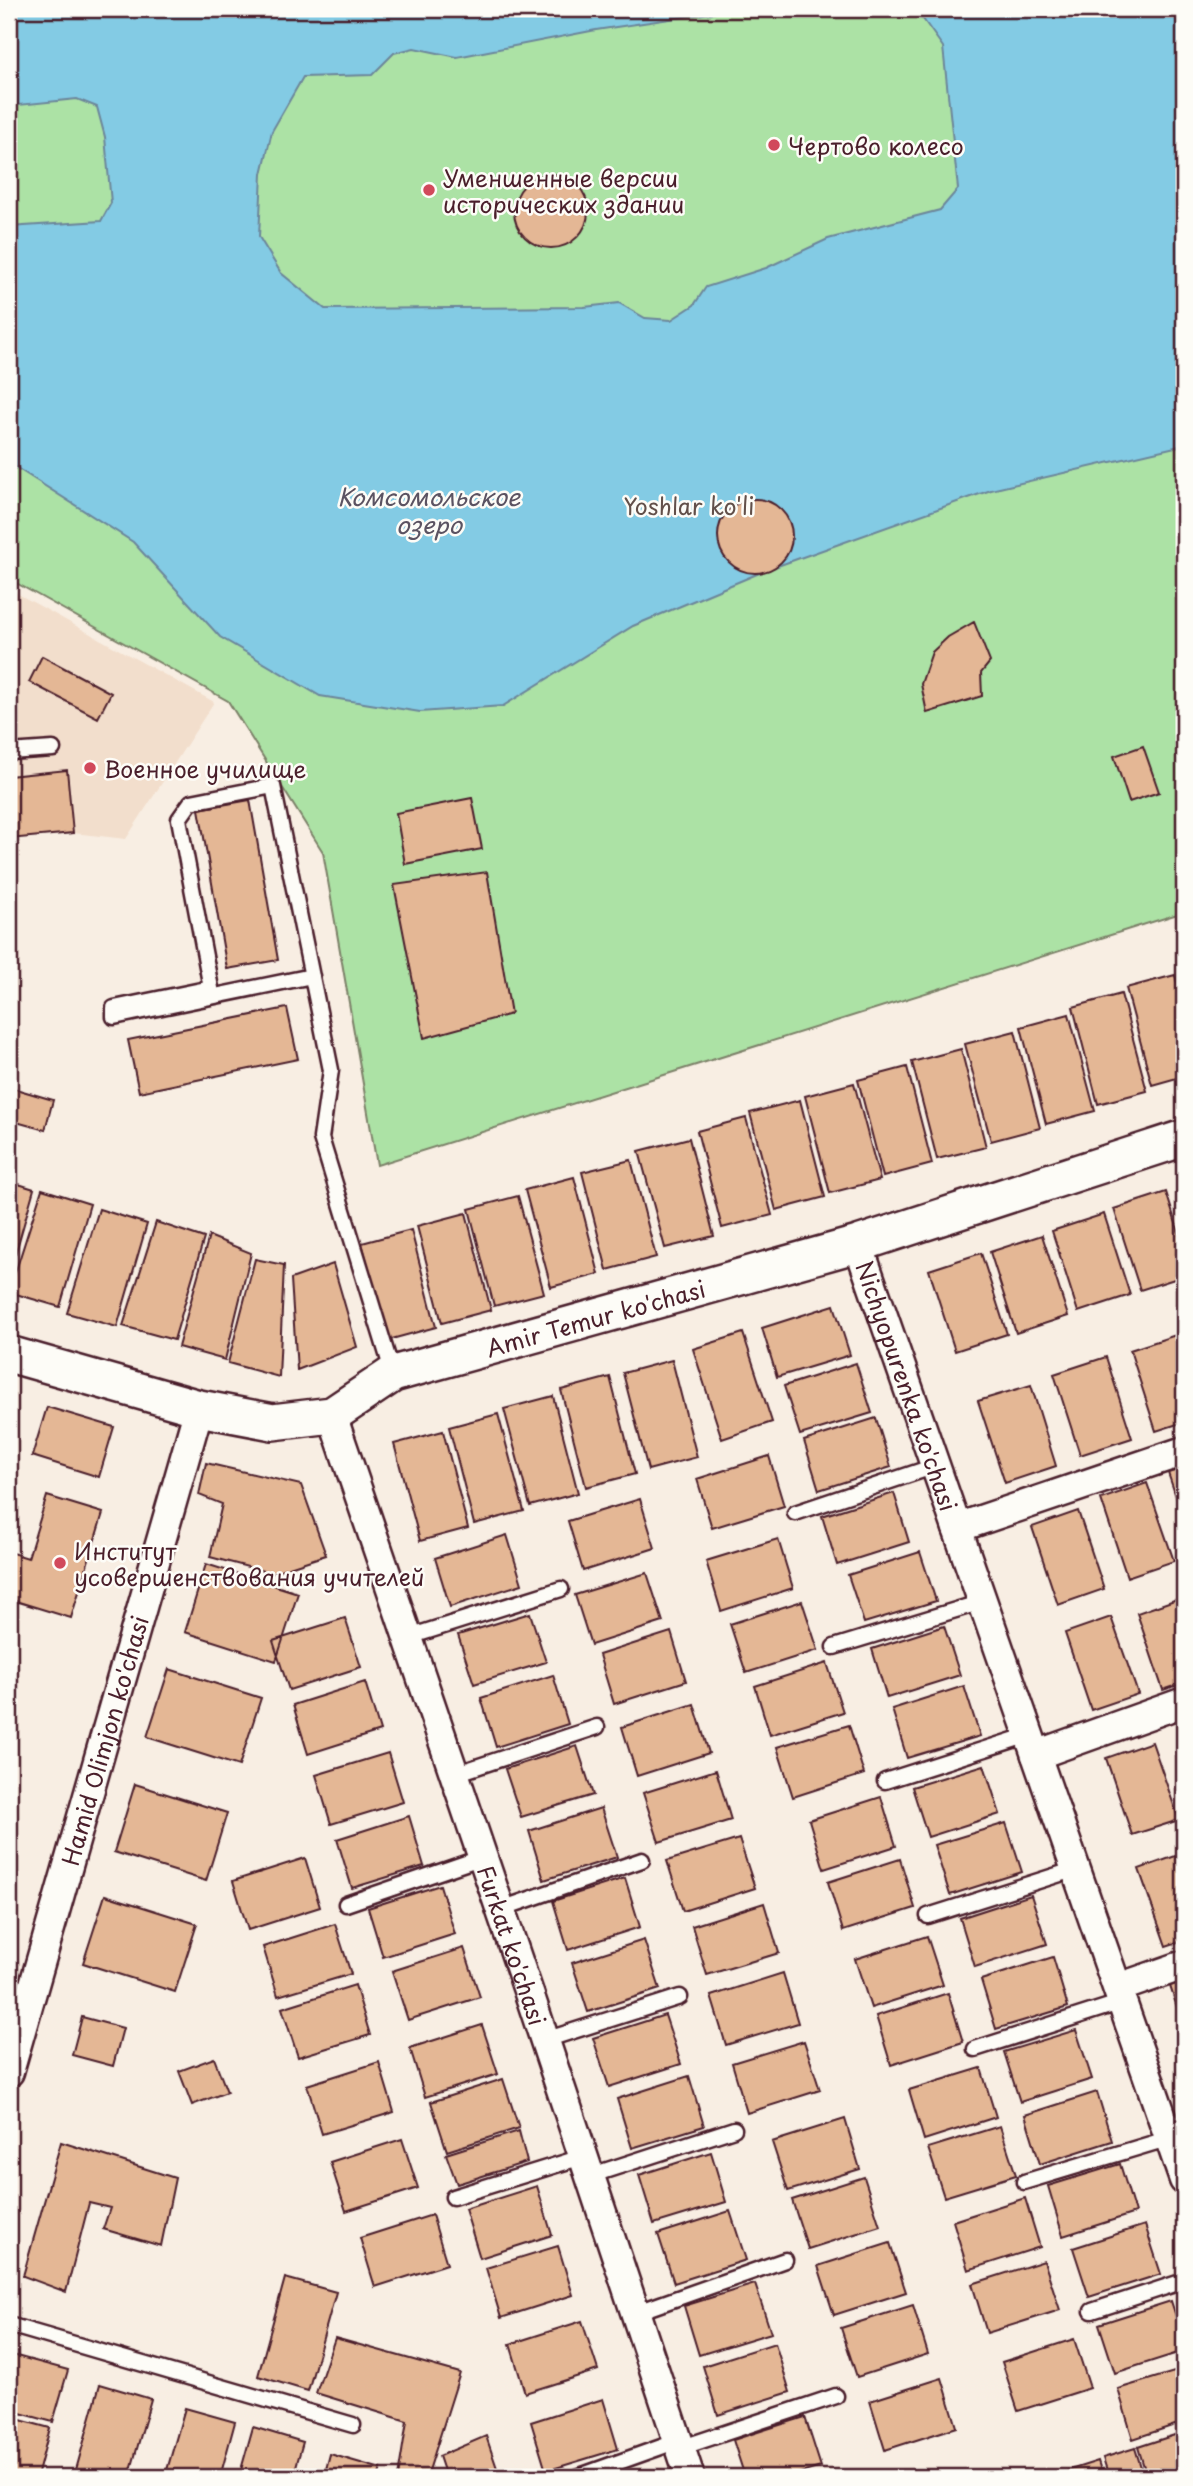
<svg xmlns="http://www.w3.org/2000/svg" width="1193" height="2486" viewBox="0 0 1193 2486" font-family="'Playpen Sans',sans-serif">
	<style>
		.built { fill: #f2decc }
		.green { fill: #ace2a5; stroke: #7b8068; stroke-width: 2 }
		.water { fill: #83cbe4; stroke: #6c869a; stroke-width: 2 }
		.building { fill: #e4b795; stroke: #4a1f2b; stroke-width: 2 }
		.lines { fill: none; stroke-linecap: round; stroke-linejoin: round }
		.service-casing { stroke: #4a1f2b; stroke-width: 19 }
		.minor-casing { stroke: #4a1f2b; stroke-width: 33 }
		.tertiary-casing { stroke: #4a1f2b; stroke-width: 40 }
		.service { stroke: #fdfcf7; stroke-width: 14 }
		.minor { stroke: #fdfcf7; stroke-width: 28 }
		.tertiary { stroke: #fdfcf7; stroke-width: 35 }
		.poi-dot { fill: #d1495b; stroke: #fdfcf7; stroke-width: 2.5 }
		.labels { text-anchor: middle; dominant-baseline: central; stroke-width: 5; stroke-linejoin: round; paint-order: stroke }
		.poi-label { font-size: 23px; fill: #4a1f2b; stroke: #fdfcf7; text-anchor: start }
		.park-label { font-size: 23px; fill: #62504a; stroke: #fdfcf7 }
		.street-label { font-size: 23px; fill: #4a1f2b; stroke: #fdfcf7 }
		.water-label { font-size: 24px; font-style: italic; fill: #5b5362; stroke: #fdfcf7 }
	</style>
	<rect width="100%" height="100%" fill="#f8eee3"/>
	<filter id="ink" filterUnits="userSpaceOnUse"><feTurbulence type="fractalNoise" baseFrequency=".0143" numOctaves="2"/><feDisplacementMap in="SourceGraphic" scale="14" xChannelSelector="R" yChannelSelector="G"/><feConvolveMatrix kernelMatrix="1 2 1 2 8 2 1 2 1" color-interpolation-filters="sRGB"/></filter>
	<g filter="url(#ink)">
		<path class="built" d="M9,589L214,702L126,839L73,833L9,839Z"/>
		<path class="green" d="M9,9H1184V912L377,1165L323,852L228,701L9,579Z"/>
		<path class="water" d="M9,9H737L596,30L457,57L414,48L394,53L372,75L303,77L272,131L262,174L259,237L281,273L325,309L584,307L619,303L645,318L671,320L694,305L706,287L766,268L828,239L940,210L958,189L943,47L923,19L897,9H1184V445L991,490L769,569L633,626L503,706L420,712L320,696L220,637L133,542L9,463V227L101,221L111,203L105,137L97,107L77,99L9,106Z"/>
		<path class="building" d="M514 211a37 37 0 1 1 74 0a37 37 0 1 1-74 0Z
			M718 536a37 37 0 1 1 74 0a37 37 0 1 1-74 0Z
			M974,622L990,662L981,673L982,696L927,713L921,684L932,652L948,637Z
			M42,656L111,693L98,718L29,682Z
			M1143,746L1159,792L1129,802L1114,756Z
			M67,770L73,833L9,839V776Z
			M472,798L482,849L405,864L396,813Z
			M250,800L278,960L227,969L199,809Z
			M487,872L511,1014L424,1038L394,885Z
			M1175,975L1184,1009V1076L1152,1085L1126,988Z
			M1121,994L1147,1091L1098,1104L1073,1007Z
			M287,1008L298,1059L139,1092L128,1040Z
			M1069,1014L1095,1111L1046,1124L1021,1027Z
			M1015,1031L1040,1128L991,1141L965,1044Z
			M961,1049L986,1147L937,1159L912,1062Z
			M907,1067L932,1164L883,1177L858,1080Z
			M854,1083L880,1180L830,1193L805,1096Z
			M9,1087L53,1100L45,1130L9,1120Z
			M800,1100L825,1197L776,1210L750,1113Z
			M746,1118L772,1215L722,1228L697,1131Z
			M689,1138L714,1236L665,1248L639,1151Z
			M631,1160L656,1257L607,1270L582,1172Z
			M574,1177L599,1274L551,1287L525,1190Z
			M9,1181L34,1189L9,1276Z
			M42,1189L90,1204L60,1307L9,1292Z
			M1166,1192L1184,1249V1276L1140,1290L1114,1209Z
			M518,1196L544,1293L494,1306L469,1209Z
			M99,1209L147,1224L117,1327L67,1313Z
			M466,1213L491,1310L442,1323L417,1226Z
			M1104,1214L1130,1295L1078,1312L1052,1231Z
			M156,1222L204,1238L174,1340L123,1326Z
			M411,1230L436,1327L388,1340L362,1243Z
			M1042,1235L1068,1316L1016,1333L990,1252Z
			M209,1236L251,1253L225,1360L178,1347Z
			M981,1253L1007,1334L955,1351L929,1270Z
			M255,1259L284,1265L279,1377L228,1363Z
			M333,1264L357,1347L297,1370L291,1279Z
			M834,1305L850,1355L777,1377L762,1328Z
			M743,1333L772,1422L722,1439L693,1349Z
			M1182,1333L1184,1339V1422L1156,1431L1130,1350Z
			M1106,1357L1132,1438L1080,1455L1054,1374Z
			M672,1360L697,1457L648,1470L623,1373Z
			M856,1363L872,1413L800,1435L784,1386Z
			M610,1377L635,1474L586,1487L561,1390Z
			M1031,1385L1056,1466L1005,1483L978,1401Z
			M553,1396L578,1493L530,1506L504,1409Z
			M47,1407L114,1427L99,1477L32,1456Z
			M498,1414L524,1511L474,1524L449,1427Z
			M876,1418L891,1467L819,1490L804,1441Z
			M443,1431L468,1528L420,1541L394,1444Z
			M769,1456L784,1506L712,1528L697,1479Z
			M206,1463L301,1485L326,1555L271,1573L210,1557L222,1504L199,1495Z
			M1184,1468V1520L1168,1473Z
			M1147,1483L1174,1561L1127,1577L1101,1499Z
			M894,1493L909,1542L837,1565L822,1516Z
			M47,1496L103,1513L71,1618L9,1599V1552L28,1558Z
			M640,1499L655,1548L583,1571L568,1521Z
			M1078,1511L1104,1589L1058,1605L1032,1527Z
			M507,1535L522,1584L450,1607L435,1558Z
			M778,1539L793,1588L721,1611L706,1561Z
			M920,1552L936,1601L864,1623L848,1575Z
			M206,1564L298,1593L276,1661L185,1632Z
			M647,1573L663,1622L591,1645L575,1595Z
			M1183,1597L1184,1683L1163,1690L1137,1613Z
			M802,1601L818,1650L746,1673L730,1624Z
			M530,1613L546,1662L474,1684L458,1635Z
			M1111,1617L1138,1694L1091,1710L1065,1633Z
			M345,1618L361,1667L289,1690L273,1641Z
			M944,1626L960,1675L887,1698L872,1649Z
			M671,1632L686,1681L614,1704L599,1655Z
			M827,1663L843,1712L770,1735L755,1686Z
			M169,1669L261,1698L239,1766L147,1737Z
			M553,1675L568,1724L496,1747L481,1698Z
			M365,1682L380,1731L308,1754L293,1705Z
			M964,1686L980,1736L907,1758L892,1709Z
			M694,1704L709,1753L637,1776L622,1727Z
			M849,1725L864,1774L793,1797L777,1747Z
			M1152,1742L1179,1820L1132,1835L1106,1758Z
			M577,1746L593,1795L521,1817L505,1769Z
			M388,1753L403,1802L331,1824L316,1775Z
			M984,1765L1000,1814L928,1837L912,1787Z
			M716,1770L731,1820L659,1842L643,1793Z
			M135,1784L227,1813L206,1881L114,1852Z
			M881,1797L896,1846L824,1869L809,1820Z
			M601,1808L617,1857L544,1880L529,1831Z
			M409,1816L424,1866L352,1888L337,1839Z
			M1006,1823L1022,1872L950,1895L934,1845Z
			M739,1839L755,1888L683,1911L667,1861Z
			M1184,1853V1940L1166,1946L1139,1869Z
			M305,1858L320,1907L248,1930L233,1881Z
			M900,1859L915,1908L843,1931L828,1882Z
			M625,1878L640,1927L568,1950L553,1901Z
			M440,1885L455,1934L383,1957L368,1908Z
			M105,1895L197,1924L175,1992L83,1963Z
			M1031,1895L1047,1944L975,1967L960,1918Z
			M764,1903L779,1953L707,1975L692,1926Z
			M335,1924L351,1974L278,1996L263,1947Z
			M927,1936L943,1985L871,2008L855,1959Z
			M644,1940L660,1989L588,2012L572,1963Z
			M464,1948L480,1997L408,2020L392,1971Z
			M1053,1957L1068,2007L996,2029L981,1980Z
			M783,1973L798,2023L726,2045L711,1996Z
			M1184,1981V2028L1170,1986Z
			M355,1985L370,2035L298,2057L282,2008Z
			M948,1993L963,2042L891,2065L876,2016Z
			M665,2015L681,2064L609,2087L593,2038Z
			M82,2017L123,2028L113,2066L72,2055Z
			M482,2025L498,2074L425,2097L410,2048Z
			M1076,2030L1092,2079L1020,2102L1004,2052Z
			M804,2041L820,2090L747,2113L732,2063Z
			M214,2058L227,2092L192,2105L179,2071Z
			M379,2062L394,2112L322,2134L307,2085Z
			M981,2068L996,2117L924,2140L909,2090Z
			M689,2076L704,2126L632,2148L617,2099Z
			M503,2079L519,2128L447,2151L431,2102Z
			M1097,2092L1112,2141L1040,2164L1025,2115Z
			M845,2119L860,2169L788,2191L772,2142Z
			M1000,2126L1016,2175L944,2197L928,2148Z
			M519,2131L527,2162L457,2184L446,2154Z
			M402,2139L418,2188L346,2211L330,2162Z
			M61,2142L175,2178L161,2246L103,2229L110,2208L89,2203L66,2292L23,2276Z
			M711,2152L726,2202L654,2224L639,2175Z
			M1120,2164L1135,2213L1063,2236L1048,2186Z
			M864,2177L880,2226L808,2249L792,2200Z
			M537,2186L552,2235L480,2258L465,2209Z
			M1025,2198L1040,2247L968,2270L953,2221Z
			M730,2211L746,2260L674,2283L658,2234Z
			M432,2215L447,2264L375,2287L360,2238Z
			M1145,2225L1161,2274L1089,2297L1073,2248Z
			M890,2243L906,2292L834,2315L818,2266Z
			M558,2246L573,2295L501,2318L486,2268Z
			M1044,2261L1060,2310L987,2333L972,2284Z
			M285,2278L336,2292L308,2391L258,2376Z
			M755,2284L771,2333L699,2355L684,2306Z
			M1171,2301L1184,2341V2351L1115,2373L1099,2324Z
			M913,2305L928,2354L857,2377L841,2328Z
			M582,2321L598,2370L525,2393L510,2344Z
			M335,2338L460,2373L427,2477H398L407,2421L316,2393Z
			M1074,2339L1090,2388L1018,2411L1002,2362Z
			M775,2343L790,2392L718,2415L703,2366Z
			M9,2354L68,2370L53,2422L9,2410Z
			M1184,2369V2422L1133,2439L1118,2389Z
			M942,2378L957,2427L885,2450L870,2401Z
			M100,2384L151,2399L129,2477H74Z
			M603,2399L618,2449L546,2471L531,2422Z
			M185,2408L235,2422L220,2477H165Z
			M9,2417L50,2428L37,2477H24L9,2473Z
			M805,2417L821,2467L787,2477H745L733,2440Z
			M253,2427L303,2442L293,2477H239Z
			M1184,2432V2477H1147L1138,2447Z
			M486,2436L500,2477H446L439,2456Z
			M1135,2448L1144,2477H1109L1103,2458Z
			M330,2454L381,2469L378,2477H324Z
			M1098,2461L1103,2477H1068L1067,2471Z"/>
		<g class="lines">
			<defs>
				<path id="service" d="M9,752L53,749
					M312,976L114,1017V1008L211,988L179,819L191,802L273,786L331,1070L321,1138L393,1374
					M795,1513L935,1466
					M409,1637L561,1589
					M834,1647L982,1602
					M455,1774L597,1727
					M885,1781L1029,1735
					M346,1904L483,1857
					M501,1909L642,1860
					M928,1916L1076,1869
					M545,2040L680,1997
					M975,2049L1122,2002
					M589,2176L734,2129
					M1024,2182L1170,2138
					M453,2197L582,2157
					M1092,2311L1184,2281
					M635,2313L785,2260
					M9,2325L353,2425
					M680,2448L836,2396
					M577,2477L678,2441"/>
				<g id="minor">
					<path id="s1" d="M858,1244L1184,2180"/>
					<path id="s2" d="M332,1415L532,2002L690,2477"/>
					<path d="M957,1528L1184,1451"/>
					<path d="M1036,1755L1184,1702"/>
					<path d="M1118,1988L1184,1965"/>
					<path id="s3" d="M9,2072L199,1408"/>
				</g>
				<g id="tertiary">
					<path id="s4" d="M9,1354L199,1408L273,1422L332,1415L393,1374L858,1244L1184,1138"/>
				</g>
			</defs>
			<use href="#service" class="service-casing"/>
			<use href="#minor" class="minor-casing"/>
			<use href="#tertiary" class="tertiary-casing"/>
			<use href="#service" class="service"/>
			<use href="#minor" class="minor"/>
			<use href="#tertiary" class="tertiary"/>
		</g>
	</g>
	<g class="poi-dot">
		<circle cx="774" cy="145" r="7"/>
		<circle cx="429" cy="190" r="7"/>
		<circle cx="90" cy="768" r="7"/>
		<circle cx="60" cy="1563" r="7"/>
	</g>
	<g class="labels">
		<g class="poi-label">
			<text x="788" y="145">Чертово колесо</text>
			<text x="443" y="177">Уменшенные версии<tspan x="443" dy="26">исторических здании</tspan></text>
			<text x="104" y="768">Военное училище</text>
			<text x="74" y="1550">Институт<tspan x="74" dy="26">усовершенствования учителей</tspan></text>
		</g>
		<g class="park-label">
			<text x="689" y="505">Yoshlar ko'li</text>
		</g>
		<g class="street-label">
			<text stroke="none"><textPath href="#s4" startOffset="616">Amir Temur ko'chasi</textPath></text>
			<text stroke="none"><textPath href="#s1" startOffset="150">Nichyopurenka ko'chasi</textPath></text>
			<text stroke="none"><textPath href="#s3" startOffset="345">Hamid Olimjon ko'chasi</textPath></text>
			<text stroke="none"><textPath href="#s2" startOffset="560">Furkat ko'chasi</textPath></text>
		</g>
		<g class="water-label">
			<text x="429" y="496">Комсомольское<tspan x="429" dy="28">озеро</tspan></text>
		</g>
	</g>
	<rect width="1193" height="2486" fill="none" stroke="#fdfcf7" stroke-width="35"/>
	<rect x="18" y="18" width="1158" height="2451" fill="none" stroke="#4a1f2b" stroke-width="2.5" filter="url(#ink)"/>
</svg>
